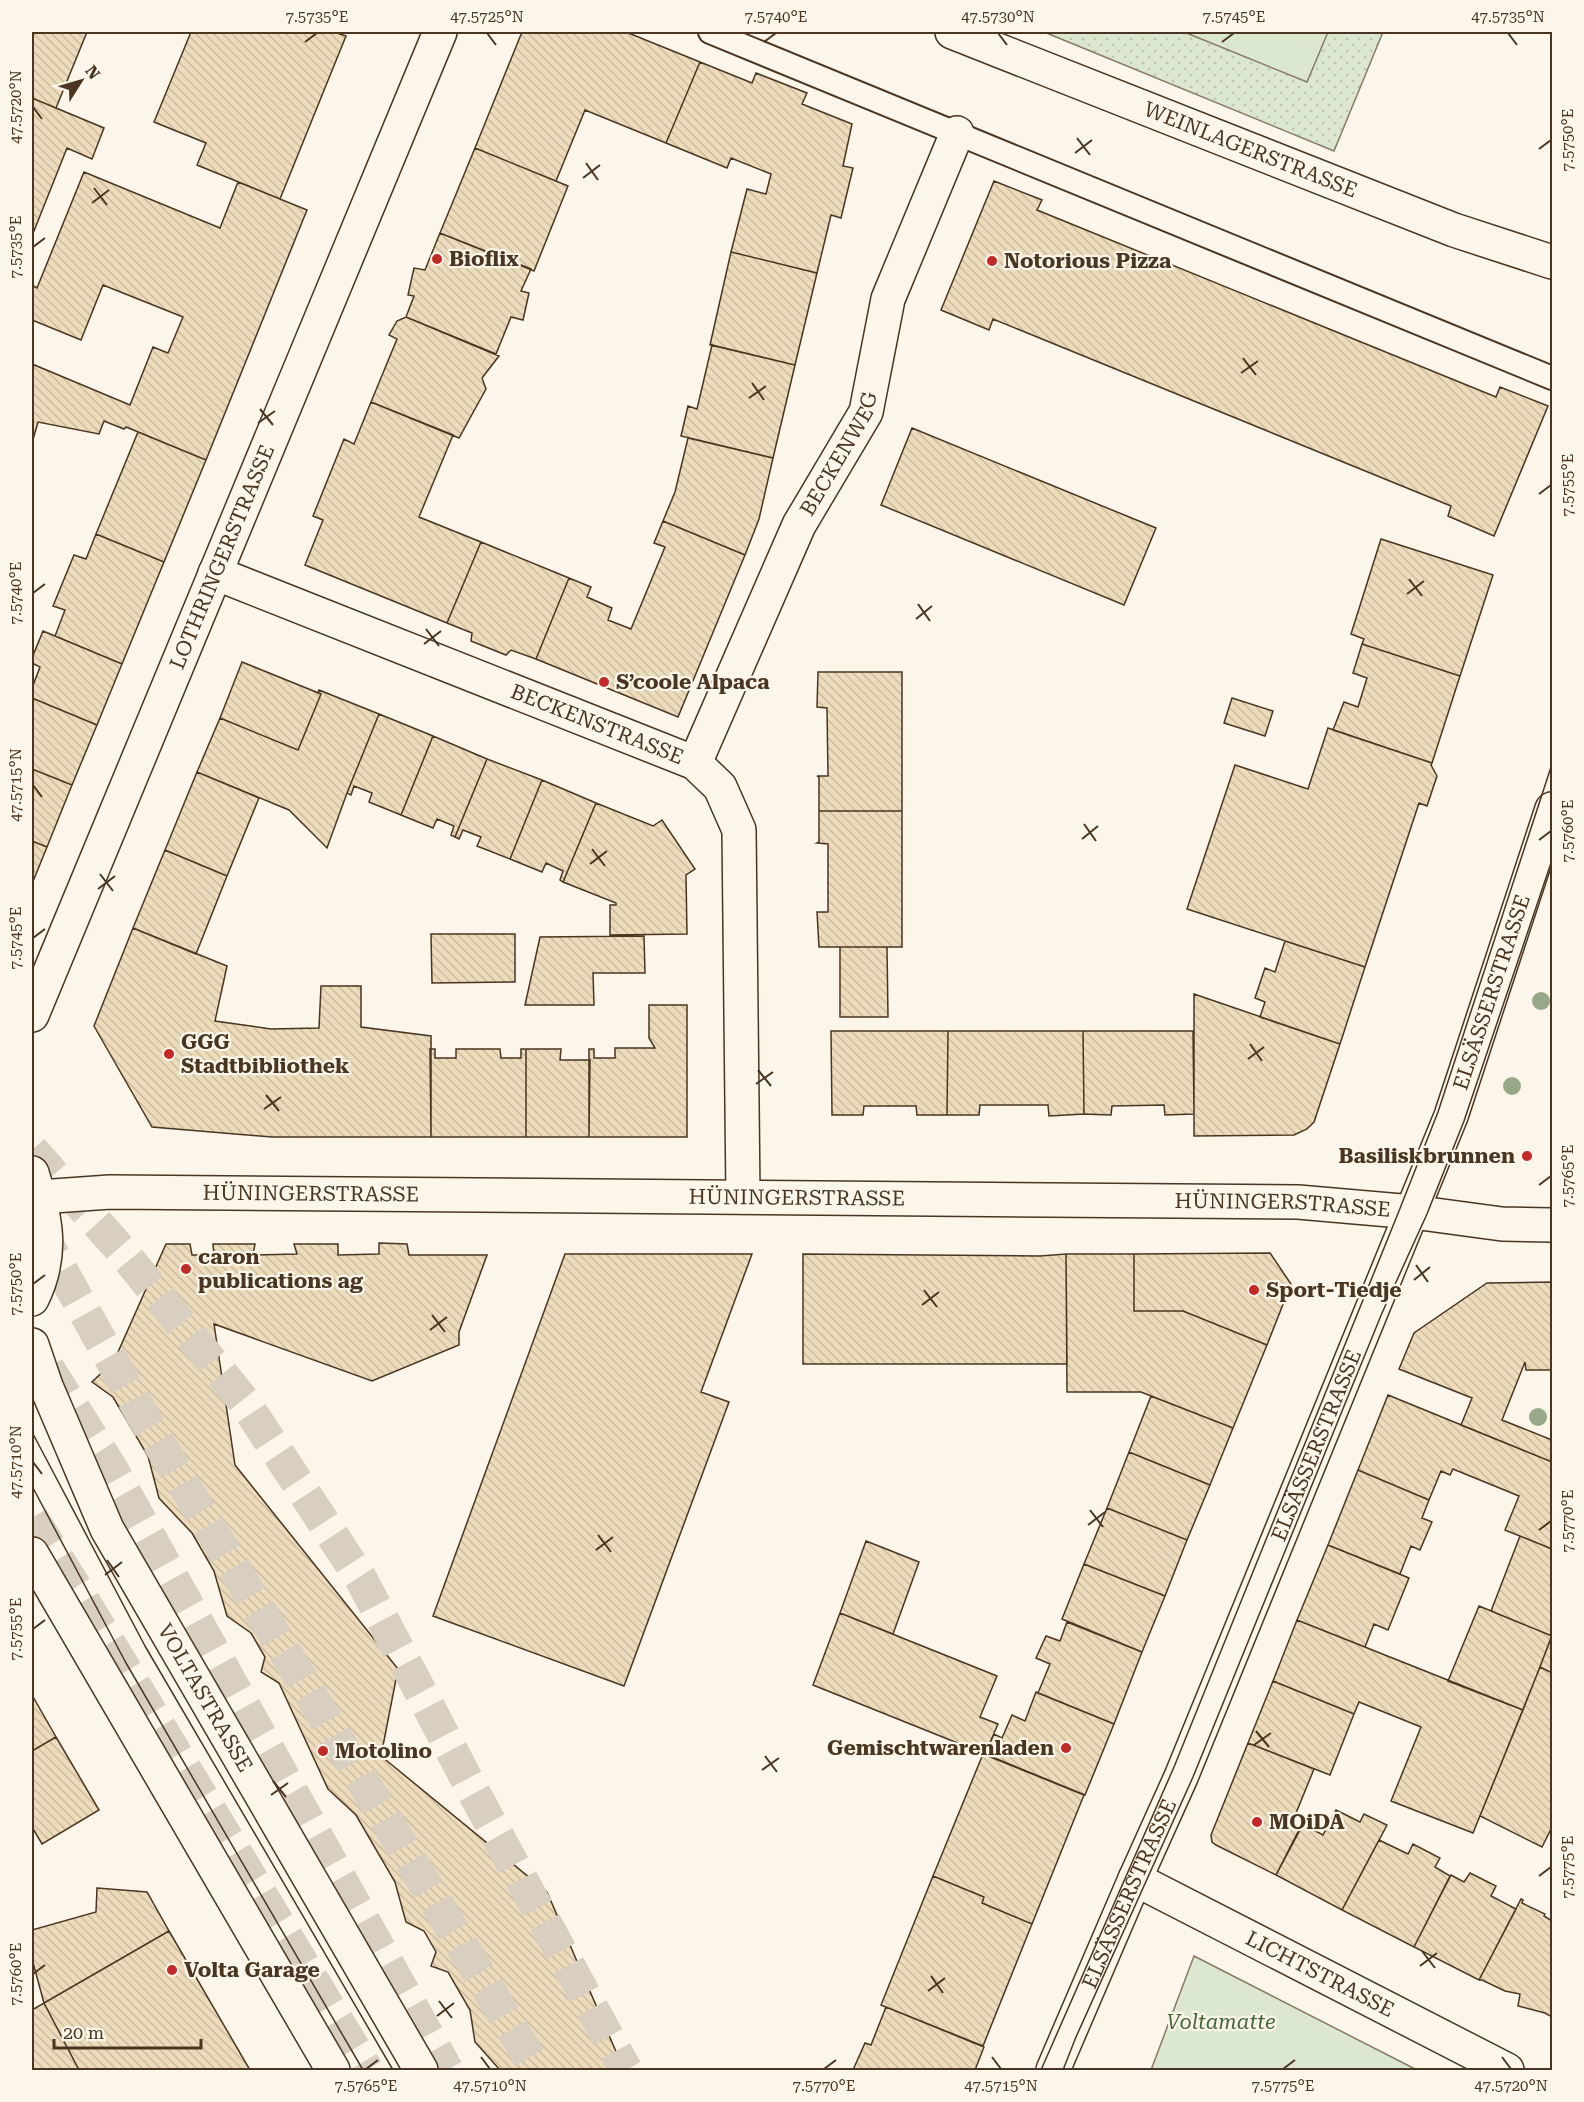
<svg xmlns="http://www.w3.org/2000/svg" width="1584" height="2102" viewBox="0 0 1584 2102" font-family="'Roboto Serif',serif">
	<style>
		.grass { fill: url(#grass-dots); stroke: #887966; stroke-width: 1.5 }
		.park { fill: #dce7d0; stroke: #887966; stroke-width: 1.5 }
		.building { fill: url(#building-back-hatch); stroke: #4a3520; stroke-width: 1.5 }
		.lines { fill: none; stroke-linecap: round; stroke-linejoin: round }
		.motorway-tunnel { stroke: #d8cfc1; stroke-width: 33; stroke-dasharray: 33 16; stroke-linecap: butt }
		.service-casing { stroke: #4a3520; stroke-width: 26 }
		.minor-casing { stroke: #4a3520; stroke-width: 36 }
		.secondary-casing { stroke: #4a3520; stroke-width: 36 }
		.primary-casing { stroke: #4a3520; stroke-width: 36 }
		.service { stroke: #fbf6e9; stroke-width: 22 }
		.minor { stroke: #fbf6e9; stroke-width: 33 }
		.secondary { stroke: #fbf6e9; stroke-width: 33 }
		.primary { stroke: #fbf6e9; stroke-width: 33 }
		.tram { stroke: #4a3520; stroke-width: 1.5 }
		.tree { fill: #96a887 }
		.ticks { fill: none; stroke: #4a3520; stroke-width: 2 }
		.poi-dot { fill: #c62828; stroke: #fbf6e9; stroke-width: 2 }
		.labels { text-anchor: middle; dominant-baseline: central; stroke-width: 4.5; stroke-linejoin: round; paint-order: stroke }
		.street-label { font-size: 21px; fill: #4a3520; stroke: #fbf6e9 }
		.poi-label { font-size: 21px; font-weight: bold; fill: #4a3520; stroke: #fbf6e9; text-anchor: start }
		.park-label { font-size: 21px; font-style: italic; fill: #436837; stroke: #fbf6e9 }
		.neatline { fill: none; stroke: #4a3520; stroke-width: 2 }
		.ticks-label { font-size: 15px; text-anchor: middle; fill: #4a3520 }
	</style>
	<defs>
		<pattern id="grass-dots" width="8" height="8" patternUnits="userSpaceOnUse" patternTransform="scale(1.5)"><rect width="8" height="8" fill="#dce7d0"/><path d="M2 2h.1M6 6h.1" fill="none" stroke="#bec7b2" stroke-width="1.8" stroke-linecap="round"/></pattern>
		<pattern id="building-back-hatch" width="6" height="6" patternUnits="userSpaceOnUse" patternTransform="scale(1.5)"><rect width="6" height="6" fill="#ecdcbc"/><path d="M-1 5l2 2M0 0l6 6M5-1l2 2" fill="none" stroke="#ccbda1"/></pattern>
	</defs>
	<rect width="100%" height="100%" fill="#fbf6e9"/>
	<path class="grass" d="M1044,32H1383L1334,151Z"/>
	<path class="park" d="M1184,32H1328L1307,82Z
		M1194,1956L1417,2070H1151Z"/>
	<path class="building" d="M32,32H87L56,108L32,98Z
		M191,32H334L346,36L280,199L197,165L206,143L154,122Z
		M522,32H626L700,62L666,143L585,110L556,181L475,148Z
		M700,62L752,83L756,73L807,93L802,104L852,124L843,166L853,168L841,218L831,215L817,273L731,252L747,189L766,194L771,174L731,158L727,168L666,143Z
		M32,98L104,128L92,159L67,148L32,236Z
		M475,148L568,186L534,271L440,233Z
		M84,172L220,228L238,182L307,210L206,460L126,427L124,429L104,421L99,434L38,422L32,443V364L130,405L153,347L168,353L183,317L103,285L81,340L32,320V285L37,288Z
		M994,181L1042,200L1037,210L1496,397L1500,387L1548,406L1494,536L1448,516L1451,506L993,319L989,330L941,310Z
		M440,233L531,269L521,291L529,293L523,320L511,317L496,354L406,317L414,296L408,295L414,268L425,270Z
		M731,252L817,273L795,365L710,345Z
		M406,317L499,356L482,378L486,389L459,438L371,402L397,339L389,335L397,321Z
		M712,345L795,365L773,458L681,436L688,406L697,409Z
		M371,402L453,435L419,517L481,542L447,623L305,565L323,520L313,516L344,439L354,444Z
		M912,428L1156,528L1124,605L881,505Z
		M138,432L206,460L164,562L96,534Z
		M688,438L773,458L759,519L745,555L663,521L675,492Z
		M663,521L745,555L678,717L536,659L569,578L591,587L587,597L612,608L608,620L631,629L665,547L654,543Z
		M96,534L164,562L122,664L55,636L65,610L53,606L74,555L86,559Z
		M1381,539L1493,575L1460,676L1362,644L1364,639L1351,634Z
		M481,542L569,578L536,659L511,650L506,655L471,641L472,633L447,623Z
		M43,631L122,664L97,725L32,698V688L40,667L32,663V658Z
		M1362,644L1460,676L1432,763L1333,730L1344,702L1358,707L1367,678L1353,673Z
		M242,662L321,694L298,750L220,718Z
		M818,672H902V811H819V777L817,776H828L827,708L817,707Z
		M319,690L379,714L347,793L327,848L289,810L197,772L220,718L298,750L321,694L318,693Z
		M32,698L97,725L72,785L32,769Z
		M1232,698L1273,711L1265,736L1224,723Z
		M379,714L433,736L401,815L369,802L372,793L354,786L351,795L347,793Z
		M1328,728L1432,763L1431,765L1437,776L1427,806L1419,803L1365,967L1187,909L1235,765L1308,789Z
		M433,736L487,759L455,837L451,835L454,826L437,819L433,828L401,815Z
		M487,759L542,780L510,859L477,846L481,837L463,830L459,839L455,837Z
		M32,769L72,785L47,847L32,841Z
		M197,772L259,798L227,876L165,850Z
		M542,780L596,803L563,882L560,880L563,871L546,863L542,872L510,859Z
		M596,803L653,826L662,820L695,869L686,875L687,934L610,935V905H616V903L563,882Z
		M819,811H902V947H819L817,912H828V844L817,843L819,842Z
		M32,841L47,847L32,884Z
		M165,850L227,876L196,954L133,928Z
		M133,928L227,966L215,1021L271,1029L319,1028L321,986H361V1027L431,1036V1137H272L152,1127L94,1026Z
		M431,934H515V982L432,983Z
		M644,936L645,973H593L594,1005H525L540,937Z
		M1285,941L1365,967L1340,1044L1260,1017L1265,1002L1255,998L1265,968L1275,972Z
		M840,947H887L888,1017H840Z
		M1194,994L1340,1044L1314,1122L1307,1129L1294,1135L1194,1136Z
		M649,1005H687V1137H589V1049H594V1058H615V1048H655L649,1038Z
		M831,1031H948L947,1115H917L916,1106H864L863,1115H832Z
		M948,1031H1083L1084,1114L1049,1116L1048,1105H980L979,1115H947Z
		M1083,1031H1193L1194,1114L1165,1115L1164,1105L1112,1106L1111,1115L1084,1114Z
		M430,1049H435V1058H456V1049H500L501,1058H521V1049H526V1137H431Z
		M526,1049H561L560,1060H590L589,1137H526Z
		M379,1243L407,1244L409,1255H487L459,1332V1345L372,1381L214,1324L235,1465L398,1669L381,1756L547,1892L624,2070H500L475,2042L470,2010L448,1972L431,1966L436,1952L424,1931L406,1922L395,1882L356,1815L328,1789L279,1683L261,1672L265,1657L251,1633L227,1616L214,1571L192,1533L159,1498L148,1456L113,1397L92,1382L114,1361L166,1244H190L192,1255H214L213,1244H255L253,1255L297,1254L294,1244H338V1255L379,1254Z
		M1270,1253L1291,1284L1267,1345L1183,1311H1134V1254Z
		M565,1254H752L701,1392L729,1402L624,1686L433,1616Z
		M803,1254L1040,1256L1066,1254L1067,1364H803Z
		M1066,1254H1134V1311H1183L1267,1345L1233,1428L1141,1392H1067Z
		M1552,1282V1370H1526L1525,1362L1502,1420L1552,1440V1462L1461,1425L1472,1398L1399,1369L1414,1333L1487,1283Z
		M1388,1395L1552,1462V1549L1505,1530L1519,1496L1453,1469L1450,1475L1441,1471L1429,1500L1358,1470Z
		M1151,1396L1233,1428L1210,1485L1129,1452Z
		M1129,1452L1210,1485L1187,1540L1107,1508Z
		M1358,1470L1429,1500L1422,1518L1432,1522L1420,1550L1411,1546L1400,1574L1328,1545Z
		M1107,1508L1187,1540L1165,1596L1084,1564Z
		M1520,1536L1552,1549V1636L1491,1611Z
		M866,1541L919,1562L893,1634L840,1613Z
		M1328,1545L1409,1578L1388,1630L1374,1624L1365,1647L1297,1620Z
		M1084,1564L1165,1596L1142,1652L1062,1619Z
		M1479,1606L1552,1636L1523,1710L1448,1681Z
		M840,1613L997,1676L980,1717L998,1724L985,1754L813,1685Z
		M1297,1620L1523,1710L1473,1833L1391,1801L1421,1727L1359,1702L1354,1714L1273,1681Z
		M1067,1622L1142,1652L1114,1724L1038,1693L1050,1664L1036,1658L1046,1636L1060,1641Z
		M1552,1635V1673L1540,1667Z
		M1540,1667L1552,1673V1827L1542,1847L1480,1816Z
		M1273,1681L1354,1714L1330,1775L1248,1743Z
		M1036,1692L1114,1724L1085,1795L985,1754L994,1734L1002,1738L1012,1715L1025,1721Z
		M32,1695L56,1737L32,1751Z
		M56,1737L99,1810L42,1844L32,1827V1751Z
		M1248,1743L1314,1769L1292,1823L1301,1828L1276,1875L1216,1845L1212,1842L1211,1835Z
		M983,1754L1084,1795L1032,1924L982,1903L984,1897L933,1876Z
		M1336,1810L1360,1822L1364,1814L1387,1825L1342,1910L1276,1875L1302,1824L1323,1835Z
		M1379,1840L1408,1854L1413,1844L1440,1858L1435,1867L1450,1876L1414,1947L1342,1910Z
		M1470,1873L1496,1886L1491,1896L1516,1909L1479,1980L1414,1947L1451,1875L1464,1882Z
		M933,1876L984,1897L982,1903L1032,1924L983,2046L881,2005Z
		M97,1888L147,1892L169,1931L44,2003L32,1959V1930L96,1912Z
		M1521,1899L1523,1900L1522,1903L1545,1914L1544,1916L1552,1921V2017L1545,2013L1518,2006L1520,1994L1505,1991L1482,1980H1479Z
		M169,1931L250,2070H79L44,2003Z
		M44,2003L79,2070H32V2010Z
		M886,2007L984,2047L975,2070H853L865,2043L871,2045Z"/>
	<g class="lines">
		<path class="motorway-tunnel" d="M32,1150L121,1250L243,1400L361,1579L473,1791L626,2070
			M38,1228L142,1415L537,2070
			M48,1368L110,1466L447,2070
			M32,1518L77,1590L367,2070"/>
		<defs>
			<path id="service" d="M710,32L1552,378"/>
			<g id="minor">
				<path id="s1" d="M952,32L1454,230L1552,262"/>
				<path id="s2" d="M215,573L695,763L720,787L739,830L743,1197"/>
				<path id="s3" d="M695,763L799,525L866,412L888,299L957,133"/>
				<path id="s4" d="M32,1015L440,32"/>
				<path d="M1413,1212L1502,1224L1552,1225"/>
				<path id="s5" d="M1135,1879L1507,2070"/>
			</g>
			<g id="secondary">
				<path id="s6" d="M39,1197L110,1192L1298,1202L1413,1212"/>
				<path id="s7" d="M1053,2070L1135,1879L1181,1777L1451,1116L1552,809"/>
			</g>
			<g id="primary">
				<path d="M32,1173C46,1218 54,1255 32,1299"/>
				<path id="s8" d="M32,1345L46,1386L107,1529L421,2070"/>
				<path d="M32,1554L333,2070"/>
			</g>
		</defs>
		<use href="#service" class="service-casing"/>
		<use href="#minor" class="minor-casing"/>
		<use href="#secondary" class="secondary-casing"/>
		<use href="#primary" class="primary-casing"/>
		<use href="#service" class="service"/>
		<use href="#minor" class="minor"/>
		<use href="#secondary" class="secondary"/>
		<use href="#primary" class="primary"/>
		<path class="tram" d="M32,1432L145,1646L393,2070
			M32,1486L126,1663L363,2070
			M1041,2070L1174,1767L1399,1211L1438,1112L1552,764
			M1063,2070L1076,2037L1193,1777L1382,1313L1427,1214L1464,1121L1552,860"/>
	</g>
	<g class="tree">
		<circle cx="1541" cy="1001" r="9"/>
		<circle cx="1512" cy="1086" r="9"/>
		<circle cx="1538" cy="1417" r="9"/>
	</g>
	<path class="ticks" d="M487,33L496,45M998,33L1007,45M1508,33L1517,45M305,42L317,33M764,42L776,33M1222,42L1234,33M33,107L42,119M1077,138L1090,155M1539,149L1551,140M1075,153L1092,140M586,163L598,180M583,178L600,165M94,188L107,205M92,203L109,190M33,247L45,238M1243,358L1256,375M1241,373L1258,361M752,383L764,400M749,398L766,386M260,409L273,425M258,423L275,411M1539,494L1551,485M1409,579L1422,596M33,593L45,584M1407,594L1424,581M918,604L930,621M916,619L932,606M426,629L439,646M424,644L441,631M33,785L42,797M1084,824L1096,841M1082,839L1098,826M1539,840L1551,831M592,849L605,866M590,864L607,851M100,874L113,891M98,889L115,876M33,938L45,929M1250,1044L1262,1061M1248,1059L1264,1047M758,1070L771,1086M756,1084L773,1072M266,1095L279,1111M264,1109L281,1097M1539,1185L1551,1176M1416,1265L1428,1282M1414,1280L1430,1267M33,1284L45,1275M924,1290L937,1307M922,1305L939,1292M432,1315L445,1332M430,1330L447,1317M33,1462L42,1474M1090,1510L1103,1527M1088,1525L1105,1512M1539,1530L1551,1521M598,1535L611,1552M596,1550L613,1537M107,1560L119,1577M105,1575L122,1562M33,1629L45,1620M1256,1731L1269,1747M1254,1745L1271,1733M765,1756L777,1772M762,1770L779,1758M273,1781L286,1797M271,1795L288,1783M1539,1876L1551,1867M1422,1951L1435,1968M1420,1966L1437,1953M33,1974L45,1965M931,1976L943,1993M928,1991L945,1978M439,2001L452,2018M437,2016L454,2003M481,2057L490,2069M992,2057L1001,2069M1502,2057L1511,2069M366,2069L378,2060M824,2069L836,2060M1283,2069L1295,2060"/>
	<g class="poi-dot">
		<circle cx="437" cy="259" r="6"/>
		<circle cx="992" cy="261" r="6"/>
		<circle cx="604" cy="682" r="6"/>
		<circle cx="169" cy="1054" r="6"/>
		<circle cx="1527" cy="1156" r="6"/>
		<circle cx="186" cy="1269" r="6"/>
		<circle cx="1254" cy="1290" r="6"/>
		<circle cx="1066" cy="1748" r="6"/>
		<circle cx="323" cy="1751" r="6"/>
		<circle cx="1257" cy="1822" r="6"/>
		<circle cx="172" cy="1970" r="6"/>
	</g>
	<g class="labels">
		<g class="street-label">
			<text stroke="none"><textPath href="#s1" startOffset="321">WEINLAGERSTRASSE</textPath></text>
			<text stroke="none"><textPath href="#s3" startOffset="342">BECKENWEG</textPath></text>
			<text stroke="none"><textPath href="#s4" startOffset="496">LOTHRINGERSTRASSE</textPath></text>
			<text stroke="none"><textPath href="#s2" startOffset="411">BECKENSTRASSE</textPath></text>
			<text stroke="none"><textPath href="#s7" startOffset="1164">ELSÄSSERSTRASSE</textPath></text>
			<text stroke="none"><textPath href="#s6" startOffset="272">HÜNINGERSTRASSE</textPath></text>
			<text stroke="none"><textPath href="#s6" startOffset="758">HÜNINGERSTRASSE</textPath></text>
			<text stroke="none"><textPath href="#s6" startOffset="1244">HÜNINGERSTRASSE</textPath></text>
			<text stroke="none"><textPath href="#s7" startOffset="678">ELSÄSSERSTRASSE</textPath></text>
			<text stroke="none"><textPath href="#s8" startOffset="394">VOLTASTRASSE</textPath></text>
			<text stroke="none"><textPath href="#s7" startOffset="192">ELSÄSSERSTRASSE</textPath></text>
			<text stroke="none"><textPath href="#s5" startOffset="208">LICHTSTRASSE</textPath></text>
		</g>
		<g class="poi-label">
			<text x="449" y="259">Bioflix</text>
			<text x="1004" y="261">Notorious Pizza</text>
			<text x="616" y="682">S’coole Alpaca</text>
			<text x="181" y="1042">GGG<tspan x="181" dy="24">Stadtbibliothek</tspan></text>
			<text x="1515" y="1156" text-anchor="end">Basiliskbrunnen</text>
			<text x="198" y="1257">caron<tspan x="198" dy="24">publications ag</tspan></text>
			<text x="1266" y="1290">Sport-Tiedje</text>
			<text x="1054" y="1748" text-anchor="end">Gemischtwarenladen</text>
			<text x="335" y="1751">Motolino</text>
			<text x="1269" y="1822">MOiDA</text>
			<text x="184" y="1970">Volta Garage</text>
		</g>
		<g class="park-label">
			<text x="1221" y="2022">Voltamatte</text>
		</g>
	</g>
	<rect width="1584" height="2102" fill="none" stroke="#fbf6e9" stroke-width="66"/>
	<g transform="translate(81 81) rotate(53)" stroke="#fbf6e9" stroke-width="4.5" paint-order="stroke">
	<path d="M0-4.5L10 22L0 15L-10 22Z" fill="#4a3520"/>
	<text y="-9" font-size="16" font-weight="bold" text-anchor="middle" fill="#4a3520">N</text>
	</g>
	<path d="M54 2039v9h147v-9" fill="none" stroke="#4a3520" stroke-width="3"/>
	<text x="63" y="2039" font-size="18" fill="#4a3520" stroke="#fbf6e9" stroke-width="4.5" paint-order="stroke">20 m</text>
	<rect x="33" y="33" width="1518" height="2036" class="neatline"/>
	<g class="ticks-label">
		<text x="317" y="22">7.5735°E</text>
		<text x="487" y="22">47.5725°N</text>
		<text x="776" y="22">7.5740°E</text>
		<text x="998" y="22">47.5730°N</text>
		<text x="1234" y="22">7.5745°E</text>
		<text x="1508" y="22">47.5735°N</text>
		<text transform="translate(16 107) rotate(-90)" y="5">47.5720°N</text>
		<text transform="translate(1568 140) rotate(-90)" y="5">7.5750°E</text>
		<text transform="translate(16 247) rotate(-90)" y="5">7.5735°E</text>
		<text transform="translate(1568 485) rotate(-90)" y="5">7.5755°E</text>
		<text transform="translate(16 593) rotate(-90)" y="5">7.5740°E</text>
		<text transform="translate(16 785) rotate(-90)" y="5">47.5715°N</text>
		<text transform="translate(1568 831) rotate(-90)" y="5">7.5760°E</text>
		<text transform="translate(16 938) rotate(-90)" y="5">7.5745°E</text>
		<text transform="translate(1568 1176) rotate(-90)" y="5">7.5765°E</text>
		<text transform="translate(16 1284) rotate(-90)" y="5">7.5750°E</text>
		<text transform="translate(16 1462) rotate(-90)" y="5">47.5710°N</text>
		<text transform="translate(1568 1521) rotate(-90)" y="5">7.5770°E</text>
		<text transform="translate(16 1629) rotate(-90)" y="5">7.5755°E</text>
		<text transform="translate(1568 1867) rotate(-90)" y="5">7.5775°E</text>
		<text transform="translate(16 1974) rotate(-90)" y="5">7.5760°E</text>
		<text x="366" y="2091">7.5765°E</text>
		<text x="490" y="2091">47.5710°N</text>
		<text x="824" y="2091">7.5770°E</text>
		<text x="1001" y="2091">47.5715°N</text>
		<text x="1283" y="2091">7.5775°E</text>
		<text x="1511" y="2091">47.5720°N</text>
	</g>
</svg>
